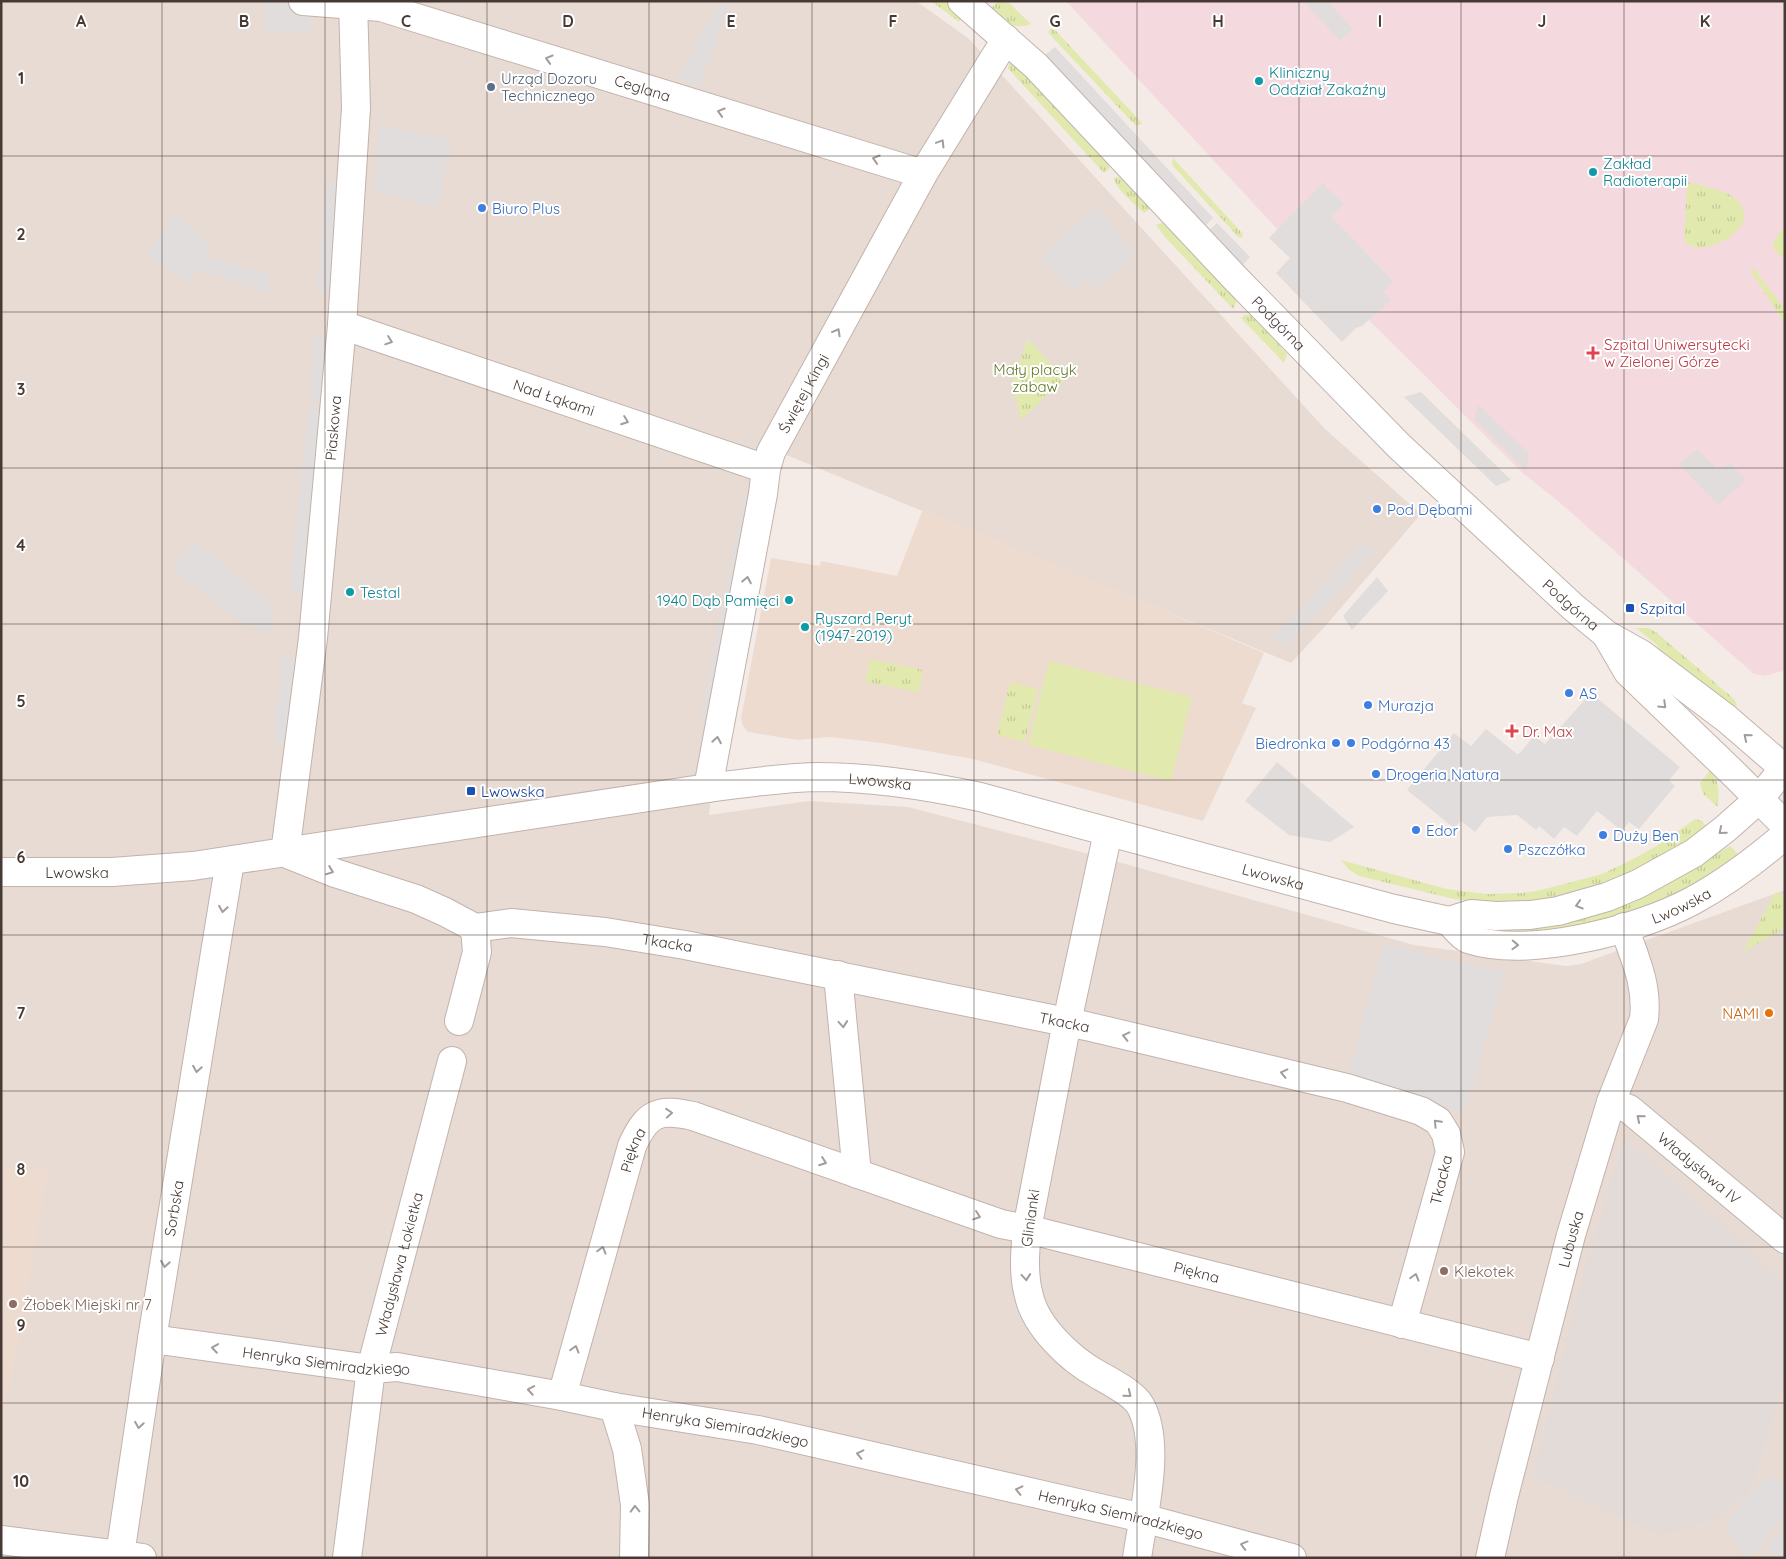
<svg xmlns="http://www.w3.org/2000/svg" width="1786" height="1559" viewBox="0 0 1786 1559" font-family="Quicksand,sans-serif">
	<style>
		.residential { fill: #e8dbd4 }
		.industrial { fill: #e3dbd8 }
		.education { fill: #eddbd0 }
		.medical { fill: #f4d9df }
		.grass { fill: url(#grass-tufts) }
		.pitch { fill: #e2e9ae }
		.parking { fill: #e1dddc }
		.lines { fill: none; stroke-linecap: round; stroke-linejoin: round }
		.minor-casing { stroke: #c2b3ac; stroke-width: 30 }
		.minor { stroke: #fff; stroke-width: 28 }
		.oneway { stroke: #a39c9a }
		.grid { fill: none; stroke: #473a35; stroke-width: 1; stroke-opacity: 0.55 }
		.culture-dot { fill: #0f9aa8; stroke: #fff; stroke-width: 2 }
		.service-dot { fill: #5c6f8a; stroke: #fff; stroke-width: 2 }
		.shop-dot { fill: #3f7fe0; stroke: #fff; stroke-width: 2 }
		.health-dot { fill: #e0444e; stroke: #fff; stroke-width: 2 }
		.transit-dot { fill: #1a4fb4; stroke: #fff; stroke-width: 2 }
		.food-dot { fill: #e8710a; stroke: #fff; stroke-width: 2 }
		.education-dot { fill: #8d6e63; stroke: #fff; stroke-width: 2 }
		.labels { text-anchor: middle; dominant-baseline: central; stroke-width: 4; stroke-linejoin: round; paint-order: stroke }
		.culture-label { font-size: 15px; fill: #0d838f; stroke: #fff; text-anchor: start }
		.service-label { font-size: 15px; fill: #4e5e75; stroke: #fff; text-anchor: start }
		.street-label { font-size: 15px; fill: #473a35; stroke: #fff }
		.shop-label { font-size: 15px; fill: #366cbe; stroke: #fff; text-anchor: start }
		.health-label { font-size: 15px; fill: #be3a42; stroke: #fff; text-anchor: start }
		.park-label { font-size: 15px; fill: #627a27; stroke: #fff }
		.transit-label { font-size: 15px; fill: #164399; stroke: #fff; text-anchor: start }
		.food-label { font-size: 15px; fill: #c56008; stroke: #fff; text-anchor: end }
		.education-label { font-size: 15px; fill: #785e54; stroke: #fff; text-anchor: start }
		.grid-label { font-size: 16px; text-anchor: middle; font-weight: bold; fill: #473a35; stroke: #fff; stroke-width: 4; stroke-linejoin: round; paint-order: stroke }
	</style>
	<defs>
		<pattern id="grass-tufts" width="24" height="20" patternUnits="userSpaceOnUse" patternTransform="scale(1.25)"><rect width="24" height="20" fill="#e2e9ae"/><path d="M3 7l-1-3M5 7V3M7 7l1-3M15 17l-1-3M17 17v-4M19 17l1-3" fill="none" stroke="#c3c996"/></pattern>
	</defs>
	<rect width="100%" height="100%" fill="#f4ebe6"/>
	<path class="residential" d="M1,1H916L968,38L1325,429L1421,514L1328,623L1291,663L772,449L718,734L709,815L809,801L908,807L1097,856L1414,945L1566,966L1581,964L1785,890V1558H1Z"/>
	<path class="industrial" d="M1624,1138L1785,1281V1379L1750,1491L1719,1519L1659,1535L1533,1476L1577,1296Z"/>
	<path class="education" d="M923,509L1264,653L1242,703L1256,708L1203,821L973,759L882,743L829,737L798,740L748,732L743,726L741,718L771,558L820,566L821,561L897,576Z
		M1,1166L48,1170L18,1341L1,1425Z"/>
	<path class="medical" d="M1066,1H1785V670L1765,676L1754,674L1558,501L1525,475L1278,230Z"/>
	<path class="grass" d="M931,1H947L964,15L959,22Z
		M999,1L1009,3L1031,24C1013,31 1003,20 990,9Z
		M1051,28L1056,31L1142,123L1140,125H1135L1054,39L1048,32Z
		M1009,64H1015L1109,161V169L1104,173L1014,75L1008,68Z
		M1173,158L1243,234L1242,238L1238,237L1232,230L1172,165Z
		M1117,177L1122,178L1149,205V210L1144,213C1136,205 1115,189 1114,178Z
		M1687,182C1700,185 1716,188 1728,194C1733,196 1737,200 1740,204C1758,227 1714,252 1694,247C1691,246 1687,243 1684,241Z
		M1164,222L1237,300L1233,309L1165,237L1156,225Z
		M1785,227V258C1765,247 1774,240 1785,227Z
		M1752,269H1755L1785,310V324L1751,272Z
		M1245,315H1252L1287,354L1284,363L1241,318Z
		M1028,339L1065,379L1021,420L1012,382Z
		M1636,628H1648L1657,633L1734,699L1737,704L1733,712L1667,662L1656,644Z
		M870,659L923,670L919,692L865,682Z
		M1010,682L1038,689L1025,742L997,735Z
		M1711,769C1719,781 1719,793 1718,807L1703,794L1700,783Z
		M1695,819L1702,821L1706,826L1690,841L1625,879L1547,902L1487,903L1454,899L1359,876L1348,869L1341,860L1447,889L1487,894L1522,893L1541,890L1602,874L1637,857L1660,844Z
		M1730,846L1739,855C1730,863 1719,869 1708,876C1663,904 1620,919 1568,929C1547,933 1524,932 1503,933L1514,926L1675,879Z
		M1779,892L1785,899V928L1743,952L1775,893Z"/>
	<path class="pitch" d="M1049,661L1192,697L1171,781L1028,745Z"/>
	<path class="parking" d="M267,1L314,2L311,32L264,31Z
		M720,1H730L700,86L677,78Z
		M1303,1H1327L1353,29L1340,41Z
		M1055,47L1213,218L1204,227V231H1208L1217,223L1250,257L1242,266V274L1040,56H1044Z
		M379,125L452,140L438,207L375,192Z
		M344,182L338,295L317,291L325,183Z
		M1323,183L1344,204L1331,217L1393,281L1383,292L1391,300L1362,326L1356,328L1342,342L1276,273L1290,258L1269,238Z
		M1095,205L1135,254L1096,291L1085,279L1072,291L1041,258Z
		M175,216L210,243L204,255L270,274V293L197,270L189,284L146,254Z
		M314,337L331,341L326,401L310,398Z
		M1421,392L1511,480L1496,486L1404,397Z
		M309,405L326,407L306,592L290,591Z
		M1478,405L1529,453L1526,471L1474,419Z
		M1697,449L1717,469L1731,464L1746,480L1718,505L1679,464Z
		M745,494L755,499L711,723L701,717Z
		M194,541L275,607L268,634L241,622L172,569Z
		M1361,543L1376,550L1287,646L1271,639Z
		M1377,577L1388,591L1352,630L1343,616Z
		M283,657L297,661L288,744L273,741Z
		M1591,693L1680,767L1669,780L1675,786L1639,829L1629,822L1622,831L1597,811L1577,836L1564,827L1554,839L1539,826L1536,830L1517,815L1487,817L1475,832L1461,821L1454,828L1407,790L1454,733L1471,746L1486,729L1517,754L1520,753L1534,736L1545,744Z
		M1277,762L1354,827L1330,842L1289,835L1245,801Z
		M1384,944L1441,959L1506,972L1464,1112L1347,1080Z
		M1648,1129L1785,1243V1260L1635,1134Z
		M1769,1474L1785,1485V1516L1749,1558H1746L1724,1523Z
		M1785,1525V1558H1778L1766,1547Z"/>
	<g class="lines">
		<defs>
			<g id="minor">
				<path id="s1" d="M303,1L381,7L923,174"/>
				<path d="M353,1L356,108L342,325L313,638L285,853L335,873L416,899L445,912L475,928"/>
				<path id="s2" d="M962,1L1036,66L1235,278L1399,446L1573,607L1607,635L1641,654L1727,719L1785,769"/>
				<path id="s3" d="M342,325L766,469"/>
				<path d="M1607,636L1628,672L1737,777L1785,825"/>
				<path id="s4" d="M708,788L763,494L766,469L771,452L923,174L1006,39"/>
				<path d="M1108,832L1067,1022L1027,1229C1025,1251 1023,1275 1029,1296C1036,1327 1070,1359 1097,1374C1109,1381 1133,1393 1140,1405C1162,1443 1143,1516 1137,1558"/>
				<path id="s5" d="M1,872H112L193,866L708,788C744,783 780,778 816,777C871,777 925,785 980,797L1394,909L1449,921L1471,914L1496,916L1530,915L1558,911L1607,897L1638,884L1694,853L1725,829L1759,799L1785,767"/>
				<path id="s6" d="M1449,921C1454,926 1461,936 1468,939C1529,959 1638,930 1692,901C1727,882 1756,860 1785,835"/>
				<path id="s7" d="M475,928L511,923L605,932L685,945L1086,1026L1347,1088L1421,1111L1438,1121L1446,1134L1450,1152L1402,1324"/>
				<path d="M838,975L857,1174"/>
				<path d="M459,1021L477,952L475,928"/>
				<path id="s8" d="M1611,1102L1629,1109L1785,1239"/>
				<path id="s9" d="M152,1339L371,1369L397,1367L562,1396L614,1407L758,1430L1143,1518L1292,1558"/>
				<path id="s10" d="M562,1396L632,1146C647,1113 658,1108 693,1116L1001,1224L1027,1229L1540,1358"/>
				<path d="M614,1407L627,1449L635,1505L634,1558"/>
				<path d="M1,1540L142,1558"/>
				<path id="s11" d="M120,1555L152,1339L230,861"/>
				<path id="s12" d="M347,1558L371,1369L452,1061"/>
				<path id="s13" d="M1490,1558L1504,1496L1571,1235L1611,1102L1644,1019C1648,985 1635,959 1624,927"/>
			</g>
		</defs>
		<use href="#minor" class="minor-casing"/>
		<use href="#minor" class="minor"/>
	</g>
	<defs><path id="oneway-chevron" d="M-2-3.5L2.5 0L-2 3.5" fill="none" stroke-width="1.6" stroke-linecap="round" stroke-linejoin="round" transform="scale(1.25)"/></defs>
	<g class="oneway">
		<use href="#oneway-chevron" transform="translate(549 59) rotate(-163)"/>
		<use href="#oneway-chevron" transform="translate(721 112) rotate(-163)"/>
		<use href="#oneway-chevron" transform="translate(941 143) rotate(-59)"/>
		<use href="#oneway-chevron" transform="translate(876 159) rotate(-163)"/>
		<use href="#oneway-chevron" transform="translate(837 332) rotate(-61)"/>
		<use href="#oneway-chevron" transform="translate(389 341) rotate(19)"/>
		<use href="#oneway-chevron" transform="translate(625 421) rotate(20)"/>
		<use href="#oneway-chevron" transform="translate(747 580) rotate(-79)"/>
		<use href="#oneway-chevron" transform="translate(1663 705) rotate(44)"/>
		<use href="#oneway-chevron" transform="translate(1747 737) rotate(-140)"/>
		<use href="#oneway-chevron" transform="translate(717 740) rotate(-80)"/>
		<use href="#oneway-chevron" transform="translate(1722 831) rotate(140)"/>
		<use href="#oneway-chevron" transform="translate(330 871) rotate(21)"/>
		<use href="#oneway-chevron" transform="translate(1579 905) rotate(163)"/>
		<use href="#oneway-chevron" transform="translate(223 909) rotate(99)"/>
		<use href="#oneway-chevron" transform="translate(1515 945) rotate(2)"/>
		<use href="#oneway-chevron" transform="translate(843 1024) rotate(85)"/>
		<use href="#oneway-chevron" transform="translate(1126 1036) rotate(-167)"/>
		<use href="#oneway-chevron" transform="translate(197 1069) rotate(99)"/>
		<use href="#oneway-chevron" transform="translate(1284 1073) rotate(-167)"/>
		<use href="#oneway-chevron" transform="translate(669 1113) rotate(-5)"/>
		<use href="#oneway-chevron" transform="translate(1640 1118) rotate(-140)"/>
		<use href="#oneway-chevron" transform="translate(1437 1123) rotate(-134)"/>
		<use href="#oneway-chevron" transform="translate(823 1162) rotate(20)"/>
		<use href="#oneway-chevron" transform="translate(977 1216) rotate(19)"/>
		<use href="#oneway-chevron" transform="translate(602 1250) rotate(-74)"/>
		<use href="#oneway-chevron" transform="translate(165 1264) rotate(99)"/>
		<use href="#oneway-chevron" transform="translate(1026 1277) rotate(85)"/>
		<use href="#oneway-chevron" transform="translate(1415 1277) rotate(-74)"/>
		<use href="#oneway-chevron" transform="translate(215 1348) rotate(-172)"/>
		<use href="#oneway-chevron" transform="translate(575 1349) rotate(-74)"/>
		<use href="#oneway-chevron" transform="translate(531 1390) rotate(-170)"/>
		<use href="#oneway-chevron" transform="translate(1128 1394) rotate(39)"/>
		<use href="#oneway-chevron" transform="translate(139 1425) rotate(99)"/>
		<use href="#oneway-chevron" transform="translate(860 1454) rotate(-167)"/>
		<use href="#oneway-chevron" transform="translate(1019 1490) rotate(-167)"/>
		<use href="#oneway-chevron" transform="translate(635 1509) rotate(-92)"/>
		<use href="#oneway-chevron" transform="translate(1244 1545) rotate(-165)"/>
	</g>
	<path class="grid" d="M162,1V1558M325,1V1558M487,1V1558M649,1V1558M812,1V1558M974,1V1558M1137,1V1558M1299,1V1558M1461,1V1558M1624,1V1558M1,156H1785M1,312H1785M1,468H1785M1,624H1785M1,780H1785M1,935H1785M1,1091H1785M1,1247H1785M1,1403H1785"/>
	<g class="culture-dot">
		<circle cx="1259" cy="81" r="5"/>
		<circle cx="1593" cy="172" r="5"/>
		<circle cx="350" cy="592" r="5"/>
		<circle cx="789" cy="600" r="5"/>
		<circle cx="805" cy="627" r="5"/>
	</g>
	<circle class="service-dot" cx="491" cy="87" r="5"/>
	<g class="shop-dot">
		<circle cx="482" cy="208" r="5"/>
		<circle cx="1377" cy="509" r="5"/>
		<circle cx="1569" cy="693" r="5"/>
		<circle cx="1368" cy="705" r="5"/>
		<circle cx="1336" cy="743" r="5"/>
		<circle cx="1351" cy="743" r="5"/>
		<circle cx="1376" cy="774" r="5"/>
		<circle cx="1416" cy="830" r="5"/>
		<circle cx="1603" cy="835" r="5"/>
		<circle cx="1508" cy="849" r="5"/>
	</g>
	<g class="health-dot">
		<path d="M1590.5 345.5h5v5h5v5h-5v5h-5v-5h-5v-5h5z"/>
		<path d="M1509.5 723.5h5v5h5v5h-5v5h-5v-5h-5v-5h5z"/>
	</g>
	<g class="transit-dot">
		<rect x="1625" y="603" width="10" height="10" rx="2.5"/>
		<rect x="466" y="786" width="10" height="10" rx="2.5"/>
	</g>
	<circle class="food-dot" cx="1769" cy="1013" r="5"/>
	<g class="education-dot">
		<circle cx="1444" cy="1271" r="5"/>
		<circle cx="13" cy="1304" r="5"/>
	</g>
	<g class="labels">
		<g class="culture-label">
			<text x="1269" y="72">Kliniczny<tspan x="1269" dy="17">Oddział Zakaźny</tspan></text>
			<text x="1603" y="163">Zakład<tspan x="1603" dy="17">Radioterapii</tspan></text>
			<text x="360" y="592">Testal</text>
			<text x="779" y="600" text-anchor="end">1940 Dąb Pamięci</text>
			<text x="815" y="618">Ryszard Peryt<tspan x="815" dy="17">(1947-2019)</tspan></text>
		</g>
		<g class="service-label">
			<text x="501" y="78">Urząd Dozoru<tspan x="501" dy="17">Technicznego</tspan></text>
		</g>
		<g class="street-label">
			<text stroke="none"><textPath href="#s1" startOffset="352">Ceglana</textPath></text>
			<text stroke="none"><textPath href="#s2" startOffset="452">Podgórna</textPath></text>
			<text stroke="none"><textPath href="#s4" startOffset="409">Świętej Kingi</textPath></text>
			<text stroke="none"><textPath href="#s3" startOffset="224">Nad Łąkami</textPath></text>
			<text transform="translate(333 428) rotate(-85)">Piaskowa</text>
			<text stroke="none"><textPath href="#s2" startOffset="858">Podgórna</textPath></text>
			<text stroke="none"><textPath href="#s5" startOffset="886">Lwowska</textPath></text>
			<text stroke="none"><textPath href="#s5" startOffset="76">Lwowska</textPath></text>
			<text stroke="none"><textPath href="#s5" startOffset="1291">Lwowska</textPath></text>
			<text stroke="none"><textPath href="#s6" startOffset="246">Lwowska</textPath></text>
			<text stroke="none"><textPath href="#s7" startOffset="194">Tkacka</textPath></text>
			<text stroke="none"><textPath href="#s7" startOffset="599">Tkacka</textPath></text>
			<text stroke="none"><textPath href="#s10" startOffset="256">Piękna</textPath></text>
			<text stroke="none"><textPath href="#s8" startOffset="111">Władysława IV</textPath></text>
			<text transform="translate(1441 1180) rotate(-76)">Tkacka</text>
			<text stroke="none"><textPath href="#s11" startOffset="351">Sorbska</textPath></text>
			<text transform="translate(1030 1218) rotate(-82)">Glinianki</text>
			<text stroke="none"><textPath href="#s13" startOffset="329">Lubuska</textPath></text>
			<text stroke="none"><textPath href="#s12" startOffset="299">Władysława Łokietka</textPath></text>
			<text stroke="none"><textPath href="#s10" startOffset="865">Piękna</textPath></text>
			<text stroke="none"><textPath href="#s9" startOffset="176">Henryka Siemiradzkiego</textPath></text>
			<text stroke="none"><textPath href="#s9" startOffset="581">Henryka Siemiradzkiego</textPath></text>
			<text stroke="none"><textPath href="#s9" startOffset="986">Henryka Siemiradzkiego</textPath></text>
		</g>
		<g class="shop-label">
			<text x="492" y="208">Biuro Plus</text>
			<text x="1387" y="509">Pod Dębami</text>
			<text x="1579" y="693">AS</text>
			<text x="1378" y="705">Murazja</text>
			<text x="1326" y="743" text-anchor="end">Biedronka</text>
			<text x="1361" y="743">Podgórna 43</text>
			<text x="1386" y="774">Drogeria Natura</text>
			<text x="1426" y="830">Edor</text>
			<text x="1613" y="835">Duży Ben</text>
			<text x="1518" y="849">Pszczółka</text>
		</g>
		<g class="health-label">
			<text x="1604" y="344">Szpital Uniwersytecki<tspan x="1604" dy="17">w Zielonej Górze</tspan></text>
			<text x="1522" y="731">Dr. Max</text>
		</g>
		<g class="park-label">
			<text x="1035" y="369">Mały placyk<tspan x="1035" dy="17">zabaw</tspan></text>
		</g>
		<g class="transit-label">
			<text x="1640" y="608">Szpital</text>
			<text x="481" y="791">Lwowska</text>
		</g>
		<g class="food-label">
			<text x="1759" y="1013">NAMI</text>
		</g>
		<g class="education-label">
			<text x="1454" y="1271">Klekotek</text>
			<text x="23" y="1304">Żłobek Miejski nr 7</text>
		</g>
	</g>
	<g class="grid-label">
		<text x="81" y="27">A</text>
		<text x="244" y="27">B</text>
		<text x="406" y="27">C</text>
		<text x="568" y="27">D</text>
		<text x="731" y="27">E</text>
		<text x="893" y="27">F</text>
		<text x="1055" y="27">G</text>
		<text x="1218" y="27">H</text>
		<text x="1380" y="27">I</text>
		<text x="1542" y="27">J</text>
		<text x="1705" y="27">K</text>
		<text x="21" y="84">1</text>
		<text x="21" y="240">2</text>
		<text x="21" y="395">3</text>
		<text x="21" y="551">4</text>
		<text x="21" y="707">5</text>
		<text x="21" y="863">6</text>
		<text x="21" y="1019">7</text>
		<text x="21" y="1175">8</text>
		<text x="21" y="1331">9</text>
		<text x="21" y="1487">10</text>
	</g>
	<rect width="1786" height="1559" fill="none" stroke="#473a35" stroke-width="5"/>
</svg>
